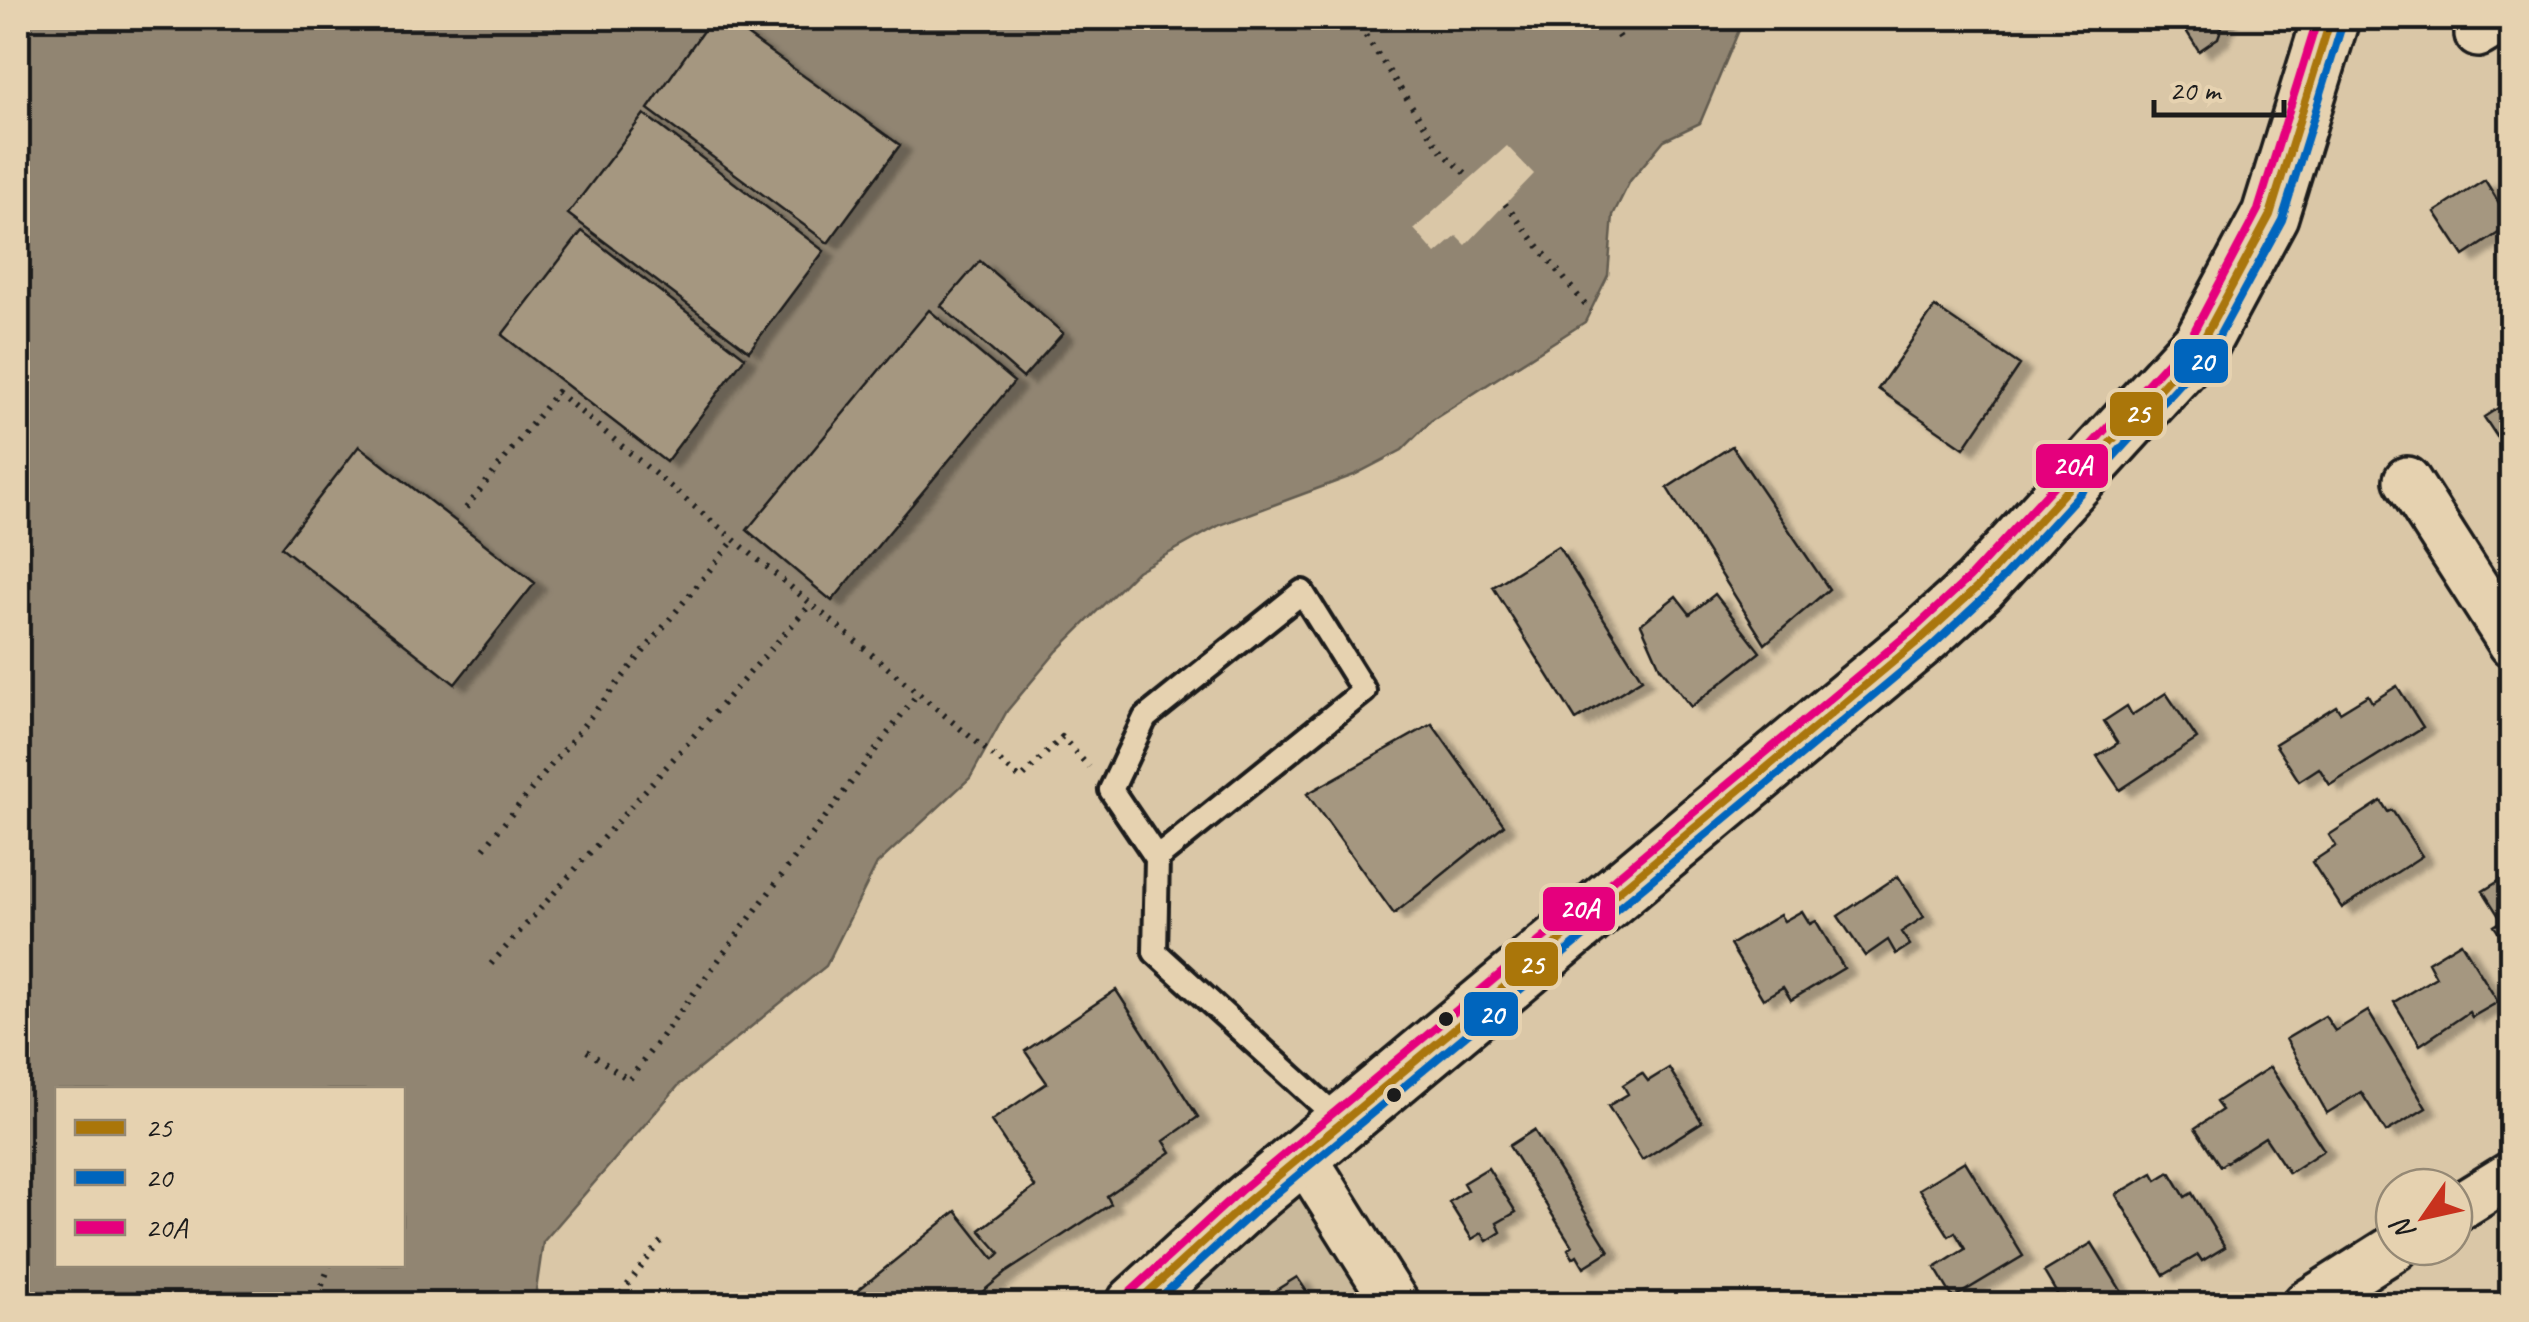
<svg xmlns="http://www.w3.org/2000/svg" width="2529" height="1322" viewBox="0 0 2529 1322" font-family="Caveat,sans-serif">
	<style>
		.built { fill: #cab99b }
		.water { fill: #918572; stroke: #625b50; stroke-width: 2.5; fill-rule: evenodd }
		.pier { fill: #dac7a7 }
		.building { fill: #a59780; stroke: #1c1c1c; stroke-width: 2.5; filter: url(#shadow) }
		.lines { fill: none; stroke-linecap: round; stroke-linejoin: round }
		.service-casing { stroke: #1c1c1c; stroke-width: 30 }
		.minor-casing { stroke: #1c1c1c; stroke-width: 52 }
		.trunk-casing { stroke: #1c1c1c; stroke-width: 62 }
		.path { stroke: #1c1c1c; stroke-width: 6; stroke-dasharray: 2.5 8; stroke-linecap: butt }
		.service { stroke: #e6d2b0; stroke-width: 22 }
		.minor { stroke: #e6d2b0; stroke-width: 45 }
		.trunk { stroke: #e6d2b0; stroke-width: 55 }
		.bus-1-casing { stroke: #e6d2b0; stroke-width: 15 }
		.bus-2-casing { stroke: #e6d2b0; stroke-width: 15 }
		.bus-3-casing { stroke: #e6d2b0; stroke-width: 15 }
		.bus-1 { stroke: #aa760a; stroke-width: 8 }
		.bus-2 { stroke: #0065bd; stroke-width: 8 }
		.bus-3 { stroke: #e5007d; stroke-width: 8 }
		.bus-dot { fill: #1c1c1c; stroke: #e6d2b0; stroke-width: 4 }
		.line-badge { stroke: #e6d2b0; stroke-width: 4 }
		.badge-label { font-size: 28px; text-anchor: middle; font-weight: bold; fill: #fff }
	</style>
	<defs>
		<filter id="shadow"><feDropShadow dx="11" dy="6" stdDeviation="2.5" flood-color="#0004"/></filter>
	</defs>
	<rect width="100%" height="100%" fill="#dac7a7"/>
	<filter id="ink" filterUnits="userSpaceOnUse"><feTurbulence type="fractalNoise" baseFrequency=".01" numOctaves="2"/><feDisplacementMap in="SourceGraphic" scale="20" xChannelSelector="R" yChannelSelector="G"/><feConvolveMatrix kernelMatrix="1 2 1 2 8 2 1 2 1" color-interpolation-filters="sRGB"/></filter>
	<g filter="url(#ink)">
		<path class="built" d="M1300,1166L1387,1304H1150Z"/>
		<path class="water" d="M18,18H1744L1700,123L1664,140L1630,181L1613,215L1608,275L1585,322L1431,421L1402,450L1354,475L1220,525L1137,571L1057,651L1007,711L970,778L877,864L826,966L679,1085L543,1242L534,1304H18ZM58,1090H402V1264H58Z"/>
		<path class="pier" d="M1507,146L1534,174L1466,245L1457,236L1436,254L1414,229Z"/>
		<path class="building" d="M712,18H723L900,145L828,243L648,109Z
			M2178,18H2225L2218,38L2199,51Z
			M644,114L824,251L749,351L568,214Z
			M2485,180L2512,224L2464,256L2435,212Z
			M582,231L745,357L666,462L502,335Z
			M980,261L1063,333L1023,378L941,306Z
			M1935,307L2020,365L1964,448L1878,389Z
			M929,310L1014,382L832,601L747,530Z
			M2512,399V449L2507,452L2484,417Z
			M359,446L535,583L455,684L281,547Z
			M1732,446L1829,589L1765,644L1667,488Z
			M1558,546L1642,679L1576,720L1493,587Z
			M1715,594L1760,652L1691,707L1660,667L1641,624L1676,596L1690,614Z
			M2397,686L2423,727L2330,785L2319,768L2299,781L2275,744L2336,706L2340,712L2368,695L2372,702Z
			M2166,693L2197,739L2120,790L2097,756L2118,743L2104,721L2127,706L2132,715Z
			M1432,724L1504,825L1394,914L1307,794Z
			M2381,801L2388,812L2392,810L2422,856L2342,908L2312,862L2336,846L2329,835Z
			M2512,873V953L2494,926L2502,921L2483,891Z
			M1898,876L1924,917L1901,932L1910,945L1896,954L1888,940L1865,956L1838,916Z
			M1802,911L1810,924L1816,921L1844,968L1791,1000L1783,987L1763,999L1730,945L1780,915L1784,921Z
			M2461,942L2498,1002L2472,1017L2469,1012L2420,1045L2394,1002L2436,977L2428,962Z
			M1116,990L1198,1117L1164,1141L1171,1152L1107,1196L1111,1204L1005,1273L968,1304H841L956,1211L994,1259L1000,1253L980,1230L1035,1187L991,1121L1047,1083L1025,1051Z
			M2368,1011L2426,1108L2386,1132L2361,1092L2327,1113L2286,1039L2325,1016L2335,1031Z
			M2270,1067L2324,1150L2289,1173L2265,1137L2220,1166L2195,1128L2222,1110L2216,1102Z
			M1669,1068L1702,1122L1642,1160L1608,1106L1628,1094L1623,1085L1642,1073L1648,1081Z
			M1534,1130L1609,1251L1584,1267L1577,1255L1573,1258L1568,1249L1572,1246L1509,1146Z
			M1965,1161L2023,1256L1953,1298L1935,1268L1965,1249L1955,1232L1949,1236L1919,1189Z
			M1488,1168L1516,1212L1497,1223L1501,1232L1487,1241L1482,1233L1472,1239L1449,1202L1467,1190L1463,1183Z
			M2170,1172L2185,1197L2192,1193L2225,1247L2202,1261L2198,1255L2164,1275L2116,1195L2153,1173L2157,1180Z
			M2092,1243L2100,1256L2129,1304H2074L2068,1295L2060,1299L2044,1272Z
			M1297,1277L1315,1304H1266L1262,1299Z"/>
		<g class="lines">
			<defs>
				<path id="service" d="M1157,858L1111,790L1145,718L1302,592L1364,691L1157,858L1155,952L1342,1122"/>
				<path id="minor" d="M2478,34L2505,18
					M2407,480L2512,644
					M1303,1156L1396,1304
					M2454,1210L2512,1174
					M2306,1304L2396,1247"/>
				<path id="trunk" d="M1135,1304L1248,1201L1923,637L1979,586L2202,342L2270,215L2331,18"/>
			</defs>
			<use href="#service" class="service-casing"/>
			<use href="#minor" class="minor-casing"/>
			<use href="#trunk" class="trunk-casing"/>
			<path class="path" d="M1354,18L1442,152L1471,178
				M1606,18L1620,39
				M1505,204L1590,311
				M466,508L557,392L1021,779L1062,737L1089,767
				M484,848L734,540
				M491,964L811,604
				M587,1051L629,1080L918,693
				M324,1304L318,1296L330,1264
				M620,1304L622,1292L662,1240"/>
			<use href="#service" class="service"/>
			<use href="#minor" class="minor"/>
			<use href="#trunk" class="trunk"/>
			<defs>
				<path id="bus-1" d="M1135,1304L1248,1201L1923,637L1979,586L2202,342L2270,215L2331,18"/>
				<path id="bus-2" d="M1153,1304L1256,1210L1931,647L1988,594L2212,349L2282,220L2343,22"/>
				<path id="bus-3" d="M1127,1295L1240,1191L1915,628L1970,577L2192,335L2258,210L2318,18"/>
			</defs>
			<use href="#bus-1" class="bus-1-casing"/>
			<use href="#bus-2" class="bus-2-casing"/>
			<use href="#bus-3" class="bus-3-casing"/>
			<use href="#bus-1" class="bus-1"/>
			<use href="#bus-2" class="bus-2"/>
			<use href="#bus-3" class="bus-3"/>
		</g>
	</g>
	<g class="bus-dot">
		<circle cx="1446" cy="1019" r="9"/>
		<circle cx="1394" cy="1095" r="9"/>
	</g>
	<g class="line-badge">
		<rect x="2172" y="337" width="58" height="48" rx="10" fill="#0065bd"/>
		<rect x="2108" y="390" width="57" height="48" rx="10" fill="#aa760a"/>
		<rect x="2034" y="442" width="76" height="48" rx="10" fill="#e5007d"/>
		<rect x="1541" y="885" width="76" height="48" rx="10" fill="#e5007d"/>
		<rect x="1503" y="940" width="57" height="48" rx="10" fill="#aa760a"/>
		<rect x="1462" y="990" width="58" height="48" rx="10" fill="#0065bd"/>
	</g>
	<g class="badge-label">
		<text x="2201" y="371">20</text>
		<text x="2137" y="423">25</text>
		<text x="2072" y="475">20A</text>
		<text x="1579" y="918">20A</text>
		<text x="1531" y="974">25</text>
		<text x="1491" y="1024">20</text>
	</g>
	<rect width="2529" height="1322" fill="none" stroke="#e6d2b0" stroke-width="60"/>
	<rect x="30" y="30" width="2469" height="1262" fill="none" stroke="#1c1c1c" stroke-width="4" filter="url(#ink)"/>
	<rect x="55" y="1087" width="350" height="180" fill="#e6d2b0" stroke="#958975" stroke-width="2.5"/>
	<rect x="75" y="1120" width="50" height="15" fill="#aa760a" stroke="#958975" stroke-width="2.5"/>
	<text x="145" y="1137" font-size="30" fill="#1c1c1c">25</text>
	<rect x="75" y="1170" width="50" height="15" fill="#0065bd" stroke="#958975" stroke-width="2.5"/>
	<text x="145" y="1187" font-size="30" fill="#1c1c1c">20</text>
	<rect x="75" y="1220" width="50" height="15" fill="#e5007d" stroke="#958975" stroke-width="2.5"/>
	<text x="145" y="1237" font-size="30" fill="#1c1c1c">20A</text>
	<g transform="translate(2424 1217) rotate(236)"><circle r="48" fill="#e6d2b0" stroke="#958975" stroke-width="2.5"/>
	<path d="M0-8L18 38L0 25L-18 38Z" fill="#c8321e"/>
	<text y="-15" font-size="28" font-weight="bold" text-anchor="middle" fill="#1c1c1c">N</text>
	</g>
	<path d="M2154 100v15h130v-15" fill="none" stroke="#1c1c1c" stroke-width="5"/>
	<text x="2169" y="100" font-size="30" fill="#1c1c1c" stroke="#e6d2b0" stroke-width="8" paint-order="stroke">20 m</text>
</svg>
